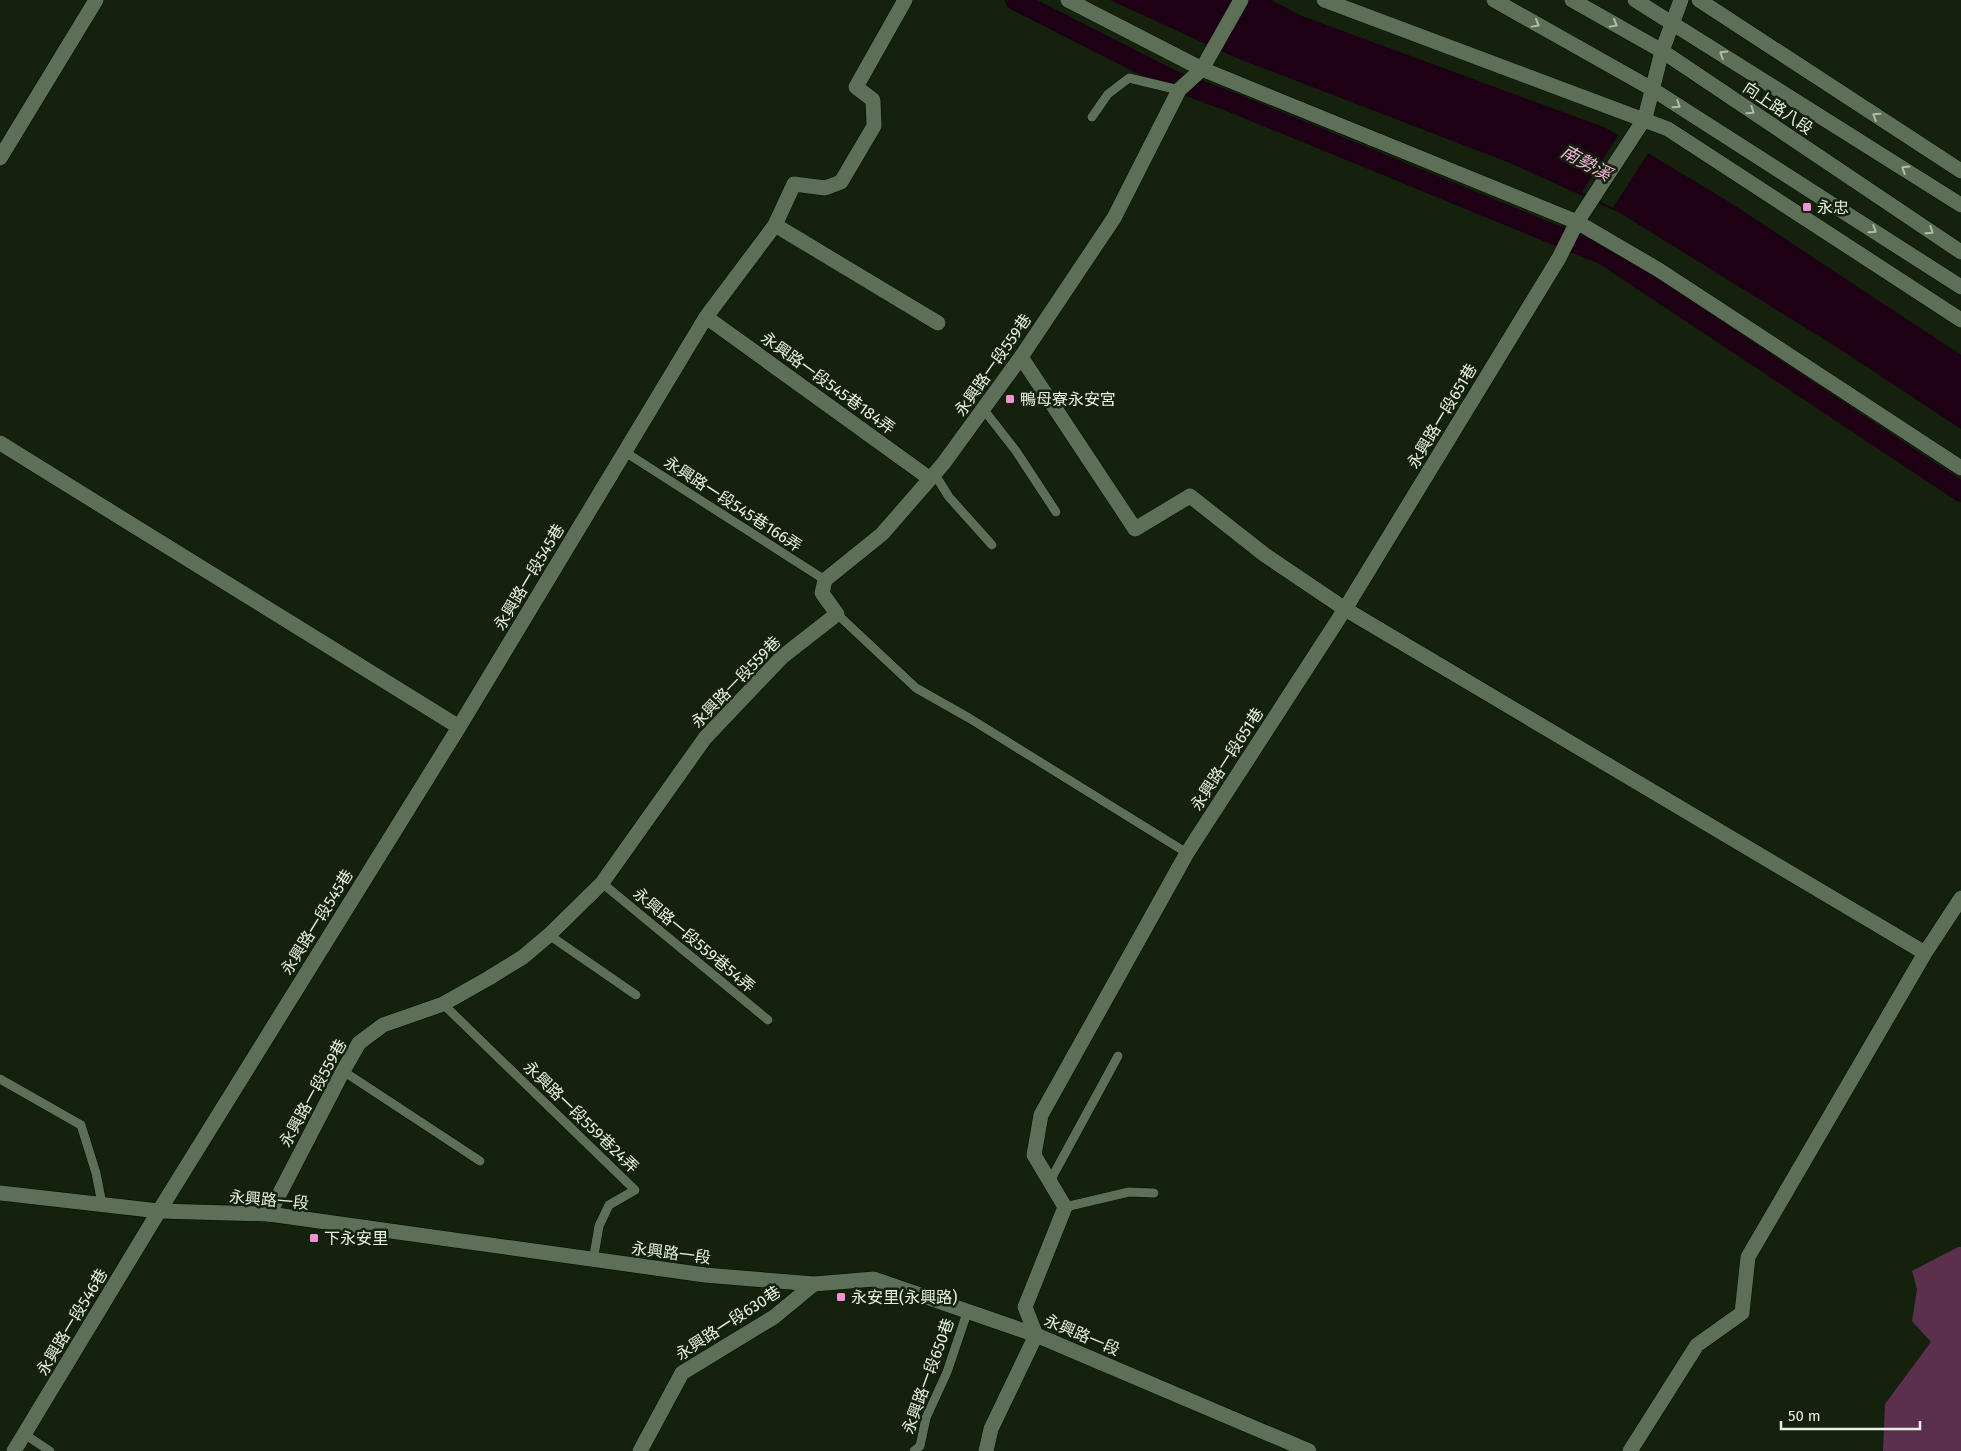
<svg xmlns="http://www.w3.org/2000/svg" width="1961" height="1451" viewBox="0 0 1961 1451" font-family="'Fira Sans','Noto Sans TC',sans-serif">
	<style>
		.green { fill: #5b304d }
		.water { fill: #1e0015 }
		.pier { fill: #13210d }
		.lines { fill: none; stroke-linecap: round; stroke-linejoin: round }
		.canal { stroke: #1e0015; stroke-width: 20 }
		.lane-casing { stroke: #010a00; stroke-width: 10 }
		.street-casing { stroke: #010a00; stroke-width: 16 }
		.secondary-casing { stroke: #010a00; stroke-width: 16 }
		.lane { stroke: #5e6f58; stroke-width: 9 }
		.street { stroke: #5e6f58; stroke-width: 15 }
		.secondary { stroke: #5e6f58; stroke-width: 15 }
		.oneway { stroke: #b0bdab }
		.poi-dot { fill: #f491d4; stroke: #13210d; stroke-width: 2 }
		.labels { text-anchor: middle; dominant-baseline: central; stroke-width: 5; stroke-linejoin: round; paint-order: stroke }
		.street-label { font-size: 16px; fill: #e7f1e3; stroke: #13210d }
		.poi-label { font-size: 16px; fill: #e7f1e3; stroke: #13210d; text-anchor: start }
		.water-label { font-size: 18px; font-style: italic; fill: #f7b4e0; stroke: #13210d }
	</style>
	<rect width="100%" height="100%" fill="#13210d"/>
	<path class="green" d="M1958,1247H1961V1451H1883L1885,1404L1931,1342L1912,1321L1917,1289L1912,1271Z"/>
	<path class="water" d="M1110,0H1271L1302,16L1606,128L1726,200L1961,355V429L1835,346L1620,213L1510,163L1232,56Z"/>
	<path class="pier" d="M1619,134L1649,152L1613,208L1582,192Z"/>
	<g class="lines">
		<path class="canal" d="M1015,0L1174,81L1226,100L1604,255L1961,492"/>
		<defs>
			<path id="lane" d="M1092,117L1108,94L1129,78L1179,90
				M984,410L1016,451L1056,512
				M625,452L825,580
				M934,473L949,497L992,545
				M837,614L916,688L969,718L1187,853
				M602,883L768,1020
				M549,935L636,995
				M443,1004L635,1190L609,1205L599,1226L593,1261
				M343,1071L480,1161
				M0,1079L81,1125L96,1173L102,1204
				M1050,1181L1118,1056
				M1065,1207L1129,1192L1154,1193
				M24,1434L50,1451
				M914,1451L920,1446L926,1418L947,1372L968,1310"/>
			<path id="street" d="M1068,0L1202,69L1577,222L1659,270L1961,468
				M1324,0L1668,129L1961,320
				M1494,0L1652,89L1961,287
				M1699,0L1961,171
				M0,158L96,0
				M775,225L938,323
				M706,317L929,478
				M1021,357L1135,529L1190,496L1265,555L1345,609L1925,953
				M0,443L459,727
				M269,1214L343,1071L359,1043L383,1025L443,1004L489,978L523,957L549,935L602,883L705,738L782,657L837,614L822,593L825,580L882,534L943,464L1021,357L1114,218L1179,90L1202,69L1241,0
				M14,1451L159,1211L459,727L706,317L775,225L794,184L825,188L841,182L874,126L873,100L856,87L905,0
				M640,1451L682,1373L774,1317L814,1284
				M986,1451L991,1429L1036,1335L1025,1307L1065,1207L1034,1155L1041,1115L1187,853L1345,609L1559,258L1577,222L1645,118L1662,51L1681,0
				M1630,1451L1697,1345L1742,1313L1748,1257L1925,953L1961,898"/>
			<path id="secondary" d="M1572,0L1662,51L1961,252
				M1635,0L1961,205
				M0,1193L159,1211L269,1214L705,1275L814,1284L874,1279L1036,1335L1309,1451"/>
		</defs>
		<use href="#lane" class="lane-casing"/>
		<use href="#street" class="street-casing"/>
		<use href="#secondary" class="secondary-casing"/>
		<use href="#lane" class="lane"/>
		<use href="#street" class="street"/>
		<use href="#secondary" class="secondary"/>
	</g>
	<defs><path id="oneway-chevron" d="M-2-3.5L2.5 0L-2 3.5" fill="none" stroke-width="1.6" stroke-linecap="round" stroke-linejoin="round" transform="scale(1.25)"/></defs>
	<g class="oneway">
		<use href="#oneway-chevron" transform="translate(1536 24) rotate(29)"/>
		<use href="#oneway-chevron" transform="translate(1614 24) rotate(29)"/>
		<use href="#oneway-chevron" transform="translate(1723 54) rotate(-148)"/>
		<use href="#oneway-chevron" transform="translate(1677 105) rotate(33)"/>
		<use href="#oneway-chevron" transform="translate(1751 111) rotate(34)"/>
		<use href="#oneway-chevron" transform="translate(1876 116) rotate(-147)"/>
		<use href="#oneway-chevron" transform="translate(1905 169) rotate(-148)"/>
		<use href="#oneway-chevron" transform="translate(1873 230) rotate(33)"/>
		<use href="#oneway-chevron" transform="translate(1930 231) rotate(34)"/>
	</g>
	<g class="poi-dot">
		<rect x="1802" y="202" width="10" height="10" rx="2.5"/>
		<rect x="1005" y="394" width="10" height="10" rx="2.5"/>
		<rect x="309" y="1233" width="10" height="10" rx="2.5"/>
		<rect x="836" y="1292" width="10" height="10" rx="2.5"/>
	</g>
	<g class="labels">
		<g class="street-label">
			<text transform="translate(1778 108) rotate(34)">向上路八段</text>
			<text transform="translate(993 365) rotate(-55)">永興路一段559巷</text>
			<text transform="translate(828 383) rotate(36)">永興路一段545巷184弄</text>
			<text transform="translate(1442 416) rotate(-59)">永興路一段651巷</text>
			<text transform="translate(733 504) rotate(33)">永興路一段545巷166弄</text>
			<text transform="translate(529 577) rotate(-59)">永興路一段545巷</text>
			<text transform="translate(736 682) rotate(-46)">永興路一段559巷</text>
			<text transform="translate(1227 759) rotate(-57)">永興路一段651巷</text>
			<text transform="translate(317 922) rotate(-58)">永興路一段545巷</text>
			<text transform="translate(694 940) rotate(40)">永興路一段559巷54弄</text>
			<text transform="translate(313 1093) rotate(-61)">永興路一段559巷</text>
			<text transform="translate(581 1117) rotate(44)">永興路一段559巷24弄</text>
			<text transform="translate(269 1200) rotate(5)">永興路一段</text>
			<text transform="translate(671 1253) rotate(7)">永興路一段</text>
			<text transform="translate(72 1322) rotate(-59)">永興路一段546巷</text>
			<text transform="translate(728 1323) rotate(-33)">永興路一段630巷</text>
			<text transform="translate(1082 1335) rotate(23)">永興路一段</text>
			<text transform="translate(928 1376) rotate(-70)">永興路一段650巷</text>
		</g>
		<g class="poi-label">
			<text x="1817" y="207">永忠</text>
			<text x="1020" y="399">鴨母寮永安宮</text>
			<text x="324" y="1238">下永安里</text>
			<text x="851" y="1297">永安里(永興路)</text>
		</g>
		<g class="water-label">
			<text transform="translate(1586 163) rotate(29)">南勢溪</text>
		</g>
	</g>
	<path d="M1781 1421v8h139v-8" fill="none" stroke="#e7f1e3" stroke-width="2.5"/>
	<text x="1788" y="1421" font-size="15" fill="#e7f1e3" stroke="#13210d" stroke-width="4" paint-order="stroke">50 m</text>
</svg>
